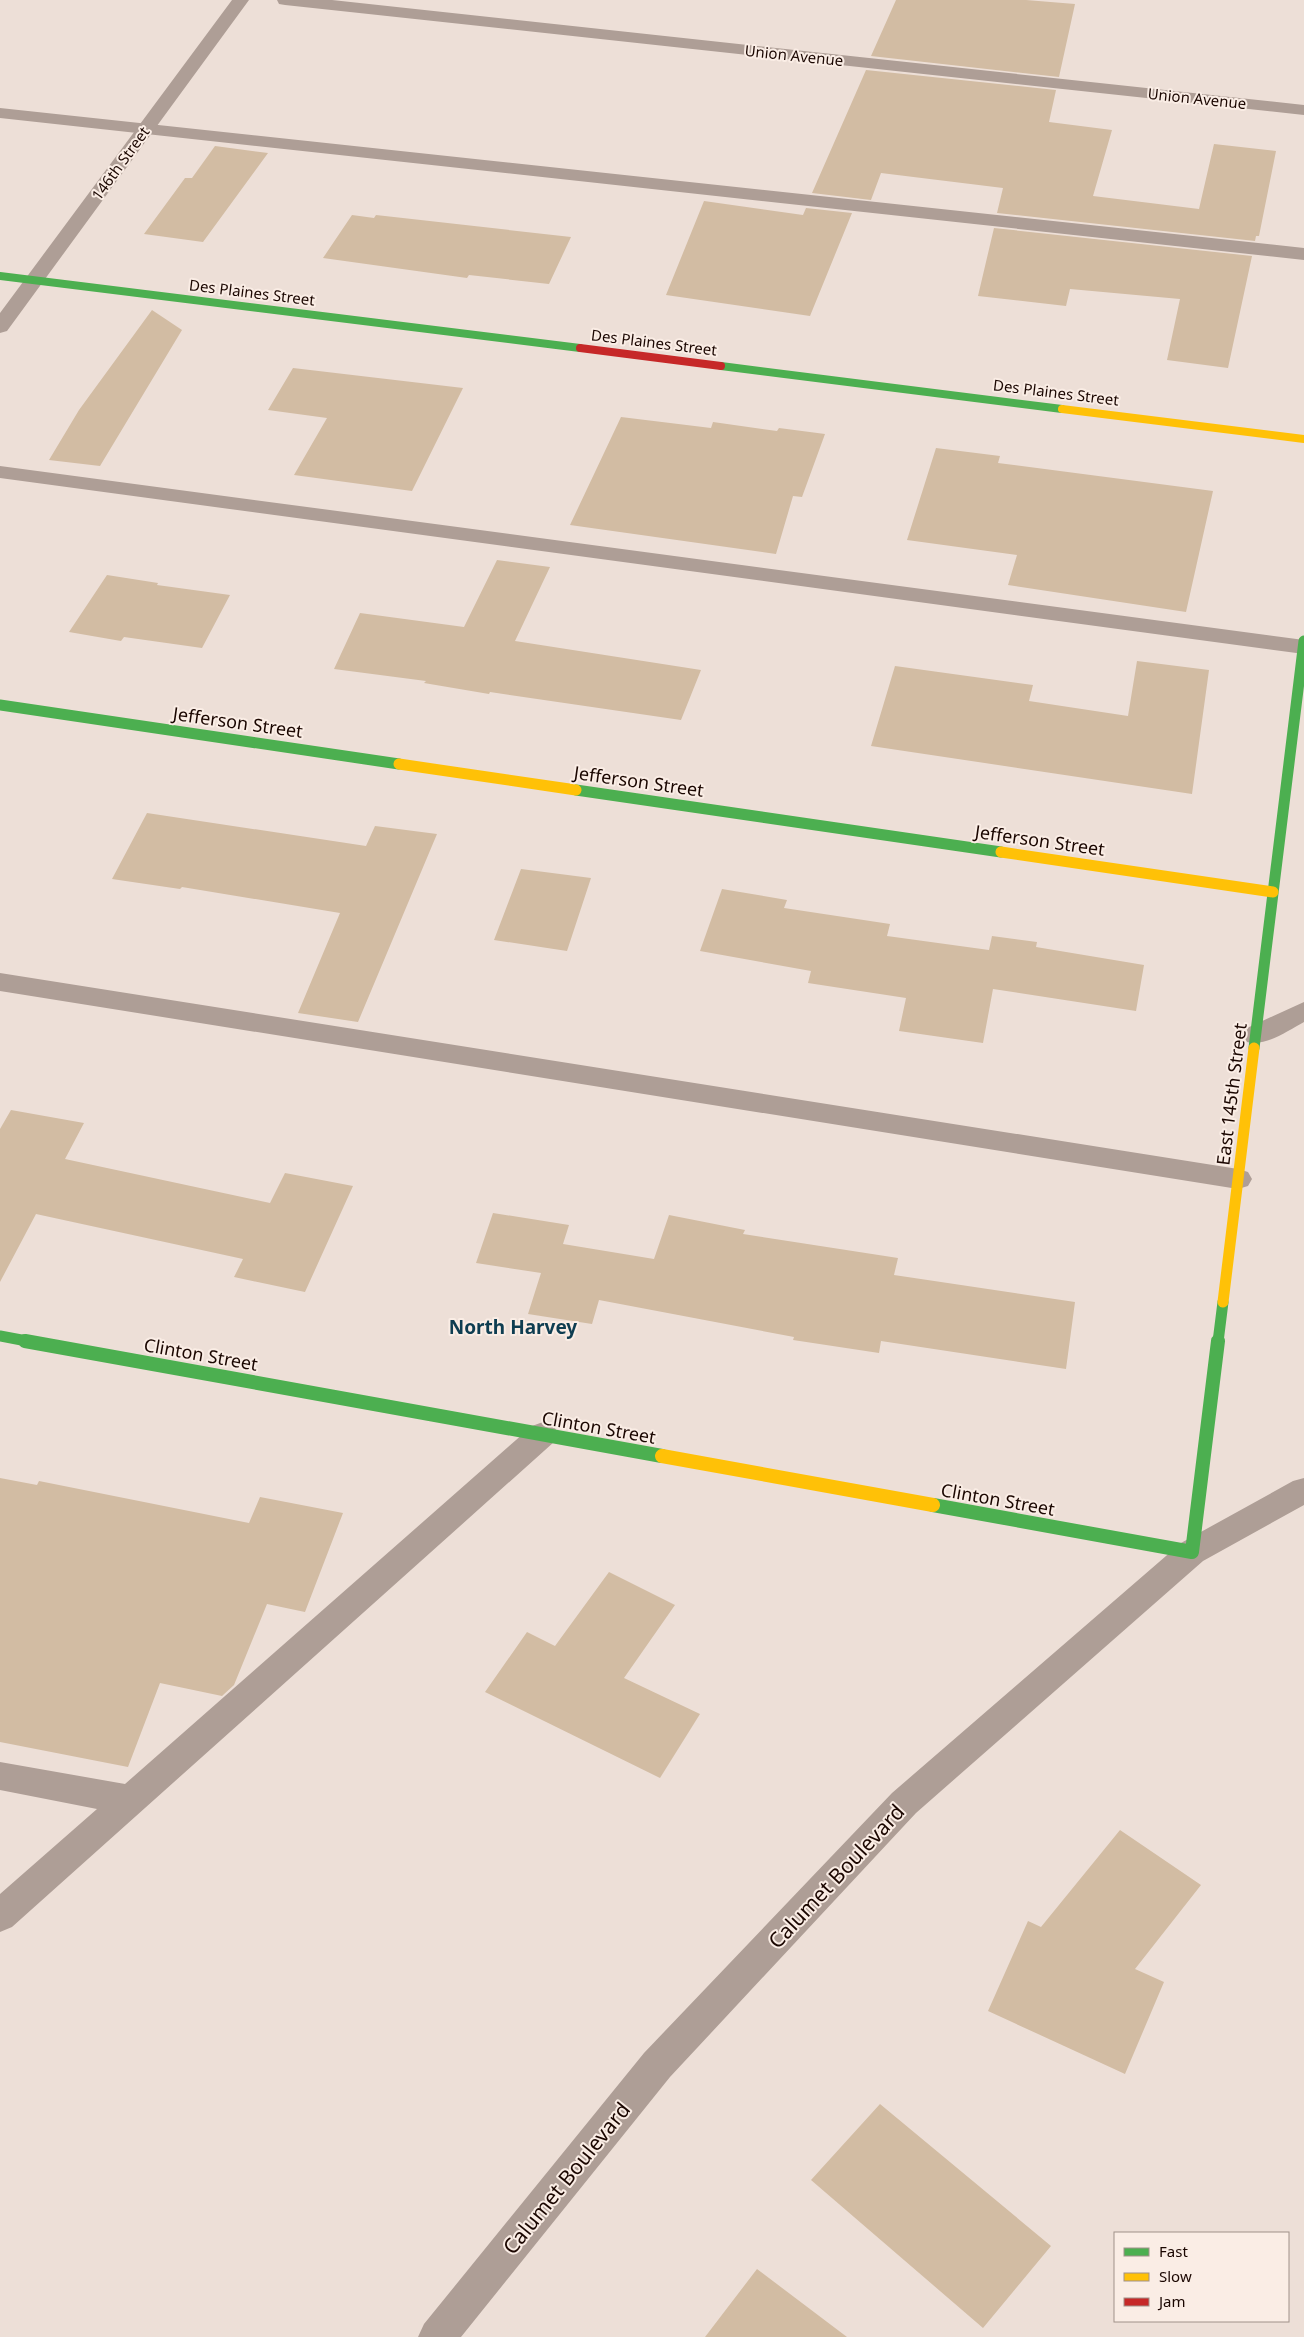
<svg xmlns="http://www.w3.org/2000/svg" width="1304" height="2337" viewBox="0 0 1304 2337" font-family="'Noto Sans',sans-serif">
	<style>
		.building { fill: #d2bca3 }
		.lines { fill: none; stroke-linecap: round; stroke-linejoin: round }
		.lane { fill: #ae9e96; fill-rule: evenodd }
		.street { fill: #ae9e96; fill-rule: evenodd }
		.fast-far2 { stroke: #4caf50; stroke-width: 8 }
		.fast-far1 { stroke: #4caf50; stroke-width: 11 }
		.fast { stroke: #4caf50; stroke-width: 14 }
		.slow-far2 { stroke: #ffc107; stroke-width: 8 }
		.slow-far1 { stroke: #ffc107; stroke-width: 11 }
		.slow { stroke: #ffc107; stroke-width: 14 }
		.jam { stroke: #c62828; stroke-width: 8 }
		.labels { text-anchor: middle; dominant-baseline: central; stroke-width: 4; stroke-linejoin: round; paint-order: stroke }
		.far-street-label { font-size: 15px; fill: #1a0600; stroke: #faede5 }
		.street-label { font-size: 18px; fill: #1a0600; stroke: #faede5 }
		.neighbourhood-label { font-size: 19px; font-weight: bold; fill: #0e3d51; stroke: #faede5 }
		.near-street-label { font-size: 21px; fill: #1a0600; stroke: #faede5 }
	</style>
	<rect width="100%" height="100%" fill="#eddfd7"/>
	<path class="building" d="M896,0H1026L1075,4L1059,77L871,56Z
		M866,70L1056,90L1049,122L1112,130L1093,196L1199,209L1214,144L1276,151L1259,236H1256L1255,241L997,213L1003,188L881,173L871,200L812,193Z
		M215,146L268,153L203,242L144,234L185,178H192Z
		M704,201L803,215L806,208L852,213L810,316L666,295Z
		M352,215L374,218L376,215L571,237L549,284L469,275L467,278L323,258Z
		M994,228L1252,256L1228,368L1167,360L1180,299L1070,289L1066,306L978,296Z
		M152,310L182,330L100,466L49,460L79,410Z
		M293,368L463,388L412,491L294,475L327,418L268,410Z
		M621,417L711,428L713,422L777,431L779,428L825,434L802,497L793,496L776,554L570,525Z
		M936,448L1000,456L998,463L1213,491L1186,612L1008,585L1017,555L907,540Z
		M497,560L550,567L515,641L701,670L681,720L490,692L489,694L424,683L426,681L334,669L360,613L464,627Z
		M107,575L158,583L157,585L230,595L202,648L124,637L121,641L69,632Z
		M1137,661L1209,670L1192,794L871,746L895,666L1033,685L1029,701L1128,716Z
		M147,813L366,846L375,826L437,834L358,1022L298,1013L340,913L182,887L180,889L112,879Z
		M521,869L591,878L567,951L494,940Z
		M722,889L787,900L784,908L890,924L887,936L989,950L992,936L1037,942L1036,947L1144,965L1136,1011L993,989L983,1043L899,1031L906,998L808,983L811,971L700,951Z
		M11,1110L84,1123L65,1159L270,1203L285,1173L353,1186L305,1292L234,1277L243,1259L36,1214L0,1282V1129Z
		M493,1213L569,1225L563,1244L654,1259L669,1215L745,1230L743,1234L898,1258L894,1275L1075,1302L1066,1369L881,1341L879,1353L793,1340L794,1337L599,1300L592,1324L528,1314L541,1273L476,1263Z
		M0,1478L37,1485L39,1481L249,1523L260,1497L343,1513L305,1612L267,1604L234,1685L222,1696L160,1683L128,1767L0,1742Z
		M609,1572L675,1605L624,1678L700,1714L660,1778L485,1692L527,1632L555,1646Z
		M1120,1830L1201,1885L1135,1969L1164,1982L1125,2074L988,2011L1028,1921L1041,1927Z
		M880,2104L1051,2246L983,2328L811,2180Z
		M757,2269L847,2337H705Z"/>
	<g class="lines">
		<path class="lane" d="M0,108L1304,248V260L0,118Z
			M0,466L1304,640V654L0,478Z
			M0,973L1238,1169L1248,1172L1252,1179L1248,1186L1238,1189L0,991Z
			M1304,1002V1022C1287,1031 1266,1047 1247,1042L1243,1035L1247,1028Z
			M543,1422L554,1426L558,1434L554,1442L12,1927L0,1932V1894L97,1809L0,1790V1762L125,1784L532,1426Z"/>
		<path class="street" d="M232,0H249L7,331L0,333V313Z
			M277,0H332L1304,105V115L285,5L279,4Z
			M1304,1478V1505L1203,1561L916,1813L670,2077L461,2337H418L424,2324L644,2053L892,1793L1181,1543L1293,1481Z"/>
		<path class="fast-far2" d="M0,276L580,348
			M721,366L1062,409"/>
		<path class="fast-far1" d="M0,705L399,764
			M576,790L1001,852
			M1254,1048L1304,641
			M0,1336L32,1342
			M1218,1342L1223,1302"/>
		<path class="fast" d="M25,1341L662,1456
			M933,1505L1192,1552L1218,1341"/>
		<path class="slow-far2" d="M1062,409L1304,439"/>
		<path class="slow-far1" d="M399,764L576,790
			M1001,852L1273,892
			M1223,1302L1254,1048"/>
		<path class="slow" d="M662,1456L933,1505"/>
		<path class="jam" d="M580,348L721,366"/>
	</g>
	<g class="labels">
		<g class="far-street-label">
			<text transform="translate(794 55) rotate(6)">Union Avenue</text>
			<text transform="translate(1197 98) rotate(6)">Union Avenue</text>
			<text transform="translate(120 163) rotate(-54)">146th Street</text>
			<text transform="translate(252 292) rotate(7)">Des Plaines Street</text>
			<text transform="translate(654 342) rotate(7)">Des Plaines Street</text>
			<text transform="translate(1056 392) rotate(7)">Des Plaines Street</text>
		</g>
		<g class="street-label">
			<text transform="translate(238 722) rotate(8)">Jefferson Street</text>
			<text transform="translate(639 781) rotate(8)">Jefferson Street</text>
			<text transform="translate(1040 840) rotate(8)">Jefferson Street</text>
			<text transform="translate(1231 1094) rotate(-83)">East 145th Street</text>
			<text transform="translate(201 1354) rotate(10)">Clinton Street</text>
			<text transform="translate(599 1427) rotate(10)">Clinton Street</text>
			<text transform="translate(998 1499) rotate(10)">Clinton Street</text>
		</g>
		<g class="neighbourhood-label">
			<text x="513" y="1327">North Harvey</text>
		</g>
		<g class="near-street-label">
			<text transform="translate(836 1876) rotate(-47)">Calumet Boulevard</text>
			<text transform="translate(566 2178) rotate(-51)">Calumet Boulevard</text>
		</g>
	</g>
	<rect x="1114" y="2232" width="175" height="90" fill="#faede5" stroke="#a09189"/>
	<rect x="1124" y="2248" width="25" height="8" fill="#4caf50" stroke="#a09189"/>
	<text x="1159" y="2257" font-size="15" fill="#1a0600">Fast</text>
	<rect x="1124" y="2273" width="25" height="8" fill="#ffc107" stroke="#a09189"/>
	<text x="1159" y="2282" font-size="15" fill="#1a0600">Slow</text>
	<rect x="1124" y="2298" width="25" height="8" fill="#c62828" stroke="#a09189"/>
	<text x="1159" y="2307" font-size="15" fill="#1a0600">Jam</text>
</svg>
